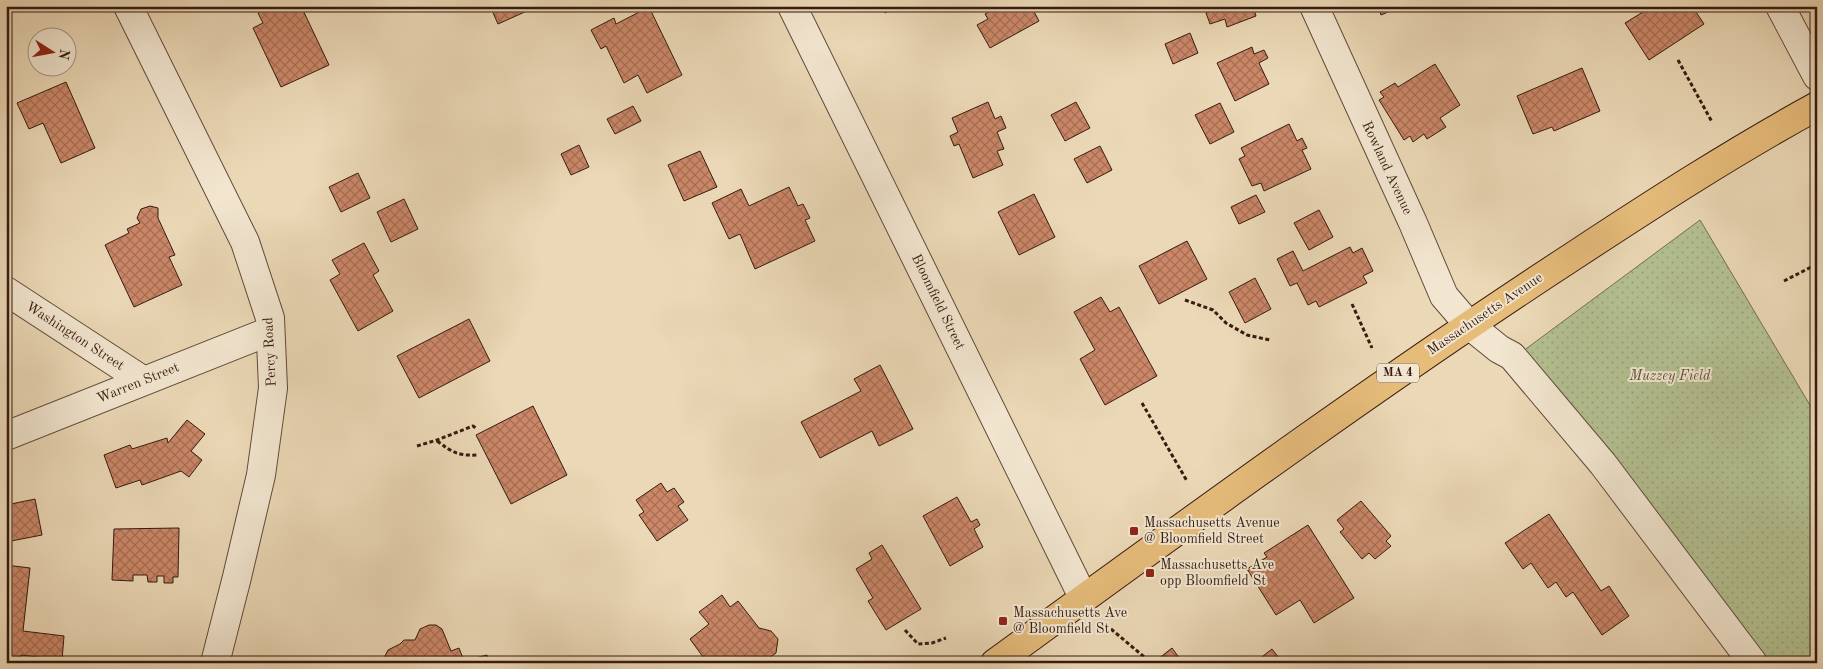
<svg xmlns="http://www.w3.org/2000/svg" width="1823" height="669" viewBox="0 0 1823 669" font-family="'Old Standard TT',serif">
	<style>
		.park { fill: url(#park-dots); stroke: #746e51 }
		.building { fill: url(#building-cross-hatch); stroke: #351b11 }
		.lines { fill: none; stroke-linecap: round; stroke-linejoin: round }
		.minor-casing { stroke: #624a3a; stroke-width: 30 }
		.major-casing { stroke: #351b11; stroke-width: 30 }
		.path { stroke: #351b11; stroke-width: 3; stroke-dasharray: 4 2.5; stroke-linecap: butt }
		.minor { stroke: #f2e6d0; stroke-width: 28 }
		.major { stroke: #e6bc7b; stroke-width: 28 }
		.poi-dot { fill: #8f2418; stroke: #f2e6d0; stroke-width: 2 }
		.labels { text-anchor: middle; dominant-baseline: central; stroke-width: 4; stroke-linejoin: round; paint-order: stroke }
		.shield { fill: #f2e6d0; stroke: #6e584a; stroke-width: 1 }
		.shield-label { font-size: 12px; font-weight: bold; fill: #351b11 }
		.street-label { font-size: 14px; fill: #351b11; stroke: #f2e6d0 }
		.park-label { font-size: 14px; font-style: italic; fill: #5b4d37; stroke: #f2e6d0 }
		.poi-label { font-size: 14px; fill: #351b11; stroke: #f2e6d0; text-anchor: start }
	</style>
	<defs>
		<pattern id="park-dots" width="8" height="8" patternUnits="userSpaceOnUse" patternTransform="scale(1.25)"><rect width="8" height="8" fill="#b3c091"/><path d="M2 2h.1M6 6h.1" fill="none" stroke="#9ba47c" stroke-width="1.8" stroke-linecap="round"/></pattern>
		<pattern id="building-cross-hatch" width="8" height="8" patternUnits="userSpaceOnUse" patternTransform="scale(1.25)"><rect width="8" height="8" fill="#cb8768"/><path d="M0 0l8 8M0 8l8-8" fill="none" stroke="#a66e54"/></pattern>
	</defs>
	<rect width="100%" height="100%" fill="#ebd8b6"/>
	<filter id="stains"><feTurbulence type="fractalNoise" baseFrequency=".004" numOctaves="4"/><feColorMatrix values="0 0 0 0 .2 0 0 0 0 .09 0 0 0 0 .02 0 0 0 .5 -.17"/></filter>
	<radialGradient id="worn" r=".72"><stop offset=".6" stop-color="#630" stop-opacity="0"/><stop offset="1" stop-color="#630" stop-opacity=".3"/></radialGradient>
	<path class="park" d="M1700,220L1817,417V663H1763L1519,354Z"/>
	<path class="building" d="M271,6H301L329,65L281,87L253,28L263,23L258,13Z
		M490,6H524L527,11L498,24Z
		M882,6H898L885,13Z
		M999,6H1031L1039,21L990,48L977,25L988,19L985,14Z
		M1209,6H1253L1256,16L1227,27L1225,19L1210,24L1206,13L1211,11Z
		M1378,6H1402L1381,15Z
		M1642,6H1657L1659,8L1662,6H1692L1704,24L1649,60L1625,23L1643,12L1640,8Z
		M649,7L682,75L647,93L638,75L624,83L606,46L601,49L591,30L614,18L616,24Z
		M1190,33L1198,53L1173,64L1165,44Z
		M1252,47L1254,54L1264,50L1268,58L1259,63L1269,84L1235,101L1217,63Z
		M1435,64L1460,105L1440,118L1446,127L1427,139L1424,134L1413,142L1410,136L1404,140L1379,100L1384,97L1380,92L1395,83L1398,87Z
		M1582,68L1600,111L1554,131L1552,127L1533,134L1517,96Z
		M66,82L95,148L61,163L43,123L29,129L17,103Z
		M988,102L995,119L1001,116L1006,128L997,132L1004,149L997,151L1003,165L973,178L959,144L954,146L950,136L958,132L952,118Z
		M1076,102L1090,128L1065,141L1051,115Z
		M1220,103L1234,132L1210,144L1195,115Z
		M633,106L641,121L615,134L607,119Z
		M1289,124L1297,141L1302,138L1307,148L1302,150L1311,169L1264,191L1261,183L1252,186L1239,159L1245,156L1241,148Z
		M579,145L589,167L571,175L561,154Z
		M1100,146L1112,170L1087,183L1074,159Z
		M700,151L717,187L684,201L668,165Z
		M358,173L370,198L341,212L329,187Z
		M789,187L798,206L803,204L810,218L805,220L815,241L755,269L740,234L729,239L712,203L741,189L749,206Z
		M1034,194L1055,237L1019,255L998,212Z
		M1256,195L1265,212L1239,224L1231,207Z
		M404,199L418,229L391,242L377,212Z
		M150,206L158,208V218L175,255L169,257L182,285L134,307L105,245L129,233L127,229L140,223L137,218L141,209Z
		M1319,210L1333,237L1309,250L1294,223Z
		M1187,241L1207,279L1159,304L1139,266Z
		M364,243L379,271L373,275L393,311L358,331L330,280L340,274L332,260Z
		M1350,247L1353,253L1362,248L1373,271L1363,276L1367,283L1319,307L1316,301L1308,305L1297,283L1290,286L1277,259L1293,251L1303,271Z
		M1255,278L1271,309L1245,323L1229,292Z
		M1101,297L1110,312L1119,307L1157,376L1105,405L1080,359L1095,350L1074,312Z
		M469,319L490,361L419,398L397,356Z
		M880,365L913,429L879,446L872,431L820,458L801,422L861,391L854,379Z
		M533,406L567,475L511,504L476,435Z
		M187,420L205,434L191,451L202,460L189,477L181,471L142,485L140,480L116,488L104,455L130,445L132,449L167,438L168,443Z
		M661,483L667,492L674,488L684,502L678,506L688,520L657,541L639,515L644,512L636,500Z
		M957,497L971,522L977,519L980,525L974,529L983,547L950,566L923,516Z
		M35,499L42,535L6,542V505Z
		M1361,501L1391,536L1386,541L1391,546L1375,559L1369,553L1362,559L1340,532L1344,529L1337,520Z
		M1549,514L1601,591L1609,586L1629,616L1602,635L1573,592L1566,597L1556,582L1548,588L1531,563L1523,569L1505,543Z
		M1308,525L1354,598L1314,623L1300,600L1276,615L1247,569L1267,557L1264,553Z
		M179,528L178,577H173V583H164V576H157V582H148L147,575H133V581L112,580L114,529Z
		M882,545L921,609L886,630L868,601L873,598L856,569L872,559L869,553Z
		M6,565L30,568L23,631L64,636L62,660L21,655L20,661L6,659Z
		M722,595L730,607L738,601L759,628L771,631L778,639L776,653L762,663H704L706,661L690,639L709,624L699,612Z
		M429,625H436L442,629L451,651L459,648L464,661L487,655L489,663H385V656L388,650L400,644L404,640H415L420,629Z
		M1172,648L1183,663H1153Z
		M1272,649L1283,663H1254Z"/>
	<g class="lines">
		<defs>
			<path id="minor" d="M128,6L245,242L270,318L273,388L261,475L237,577L215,663
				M792,6L1084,599
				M1314,6L1413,223L1444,296L1468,324L1499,349L1512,356L1603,464L1753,663
				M1780,6L1817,76
				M6,291L144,381
				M6,436L270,331"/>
			<path id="major" d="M995,663C1186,524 1377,384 1575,255C1654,203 1733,152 1817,106"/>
		</defs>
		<use href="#minor" class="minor-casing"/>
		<use href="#major" class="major-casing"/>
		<path class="path" d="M1678,60L1712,122
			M1784,281L1817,264
			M1185,300L1213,310L1226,323L1247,335L1270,340
			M1352,304L1372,348
			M1142,403L1187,481
			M437,441C452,452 458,456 477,455
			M417,446L437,440L473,426L477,429
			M1111,629L1149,661
			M905,630L918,644L932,643L946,638"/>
		<use href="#minor" class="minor"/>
		<use href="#major" class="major"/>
	</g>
	<g class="poi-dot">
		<rect x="1129" y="526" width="10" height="10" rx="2.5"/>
		<rect x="1145" y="568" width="10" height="10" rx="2.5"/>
		<rect x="998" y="616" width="10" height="10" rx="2.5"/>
	</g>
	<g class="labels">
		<rect class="shield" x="1377" y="363.5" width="42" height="19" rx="4"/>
		<g class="shield-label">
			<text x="1398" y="373">MA 4</text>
		</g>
		<g class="street-label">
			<text transform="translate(1387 168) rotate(65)">Rowland Avenue</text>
			<text transform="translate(938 302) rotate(64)">Bloomfield Street</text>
			<text transform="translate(1485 314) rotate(-34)">Massachusetts Avenue</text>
			<text transform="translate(75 336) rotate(33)">Washington Street</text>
			<text transform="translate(270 352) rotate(-93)">Percy Road</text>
			<text transform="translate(138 383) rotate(-22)">Warren Street</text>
		</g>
		<g class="park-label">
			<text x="1670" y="376">Muzzey Field</text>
		</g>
		<g class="poi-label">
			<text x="1144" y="523">Massachusetts Avenue<tspan x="1144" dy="16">@ Bloomfield Street</tspan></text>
			<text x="1160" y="565">Massachusetts Ave<tspan x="1160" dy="16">opp Bloomfield St</tspan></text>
			<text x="1013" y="613">Massachusetts Ave<tspan x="1013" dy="16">@ Bloomfield St</tspan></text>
		</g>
	</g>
	<rect width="1823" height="669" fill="none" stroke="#ebd8b6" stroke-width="25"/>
	<rect x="8" y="8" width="1808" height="654" fill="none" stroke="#351b11" stroke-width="2.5"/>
	<rect x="12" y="12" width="1798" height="644" fill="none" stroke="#351b11"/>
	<g transform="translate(52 52) rotate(101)"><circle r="24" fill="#f2e6d0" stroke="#a69584"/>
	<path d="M0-4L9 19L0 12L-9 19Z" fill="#8f2418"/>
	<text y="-8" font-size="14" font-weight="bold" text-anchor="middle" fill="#351b11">N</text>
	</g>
	<rect width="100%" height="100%" filter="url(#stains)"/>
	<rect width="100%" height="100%" fill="url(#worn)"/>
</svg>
